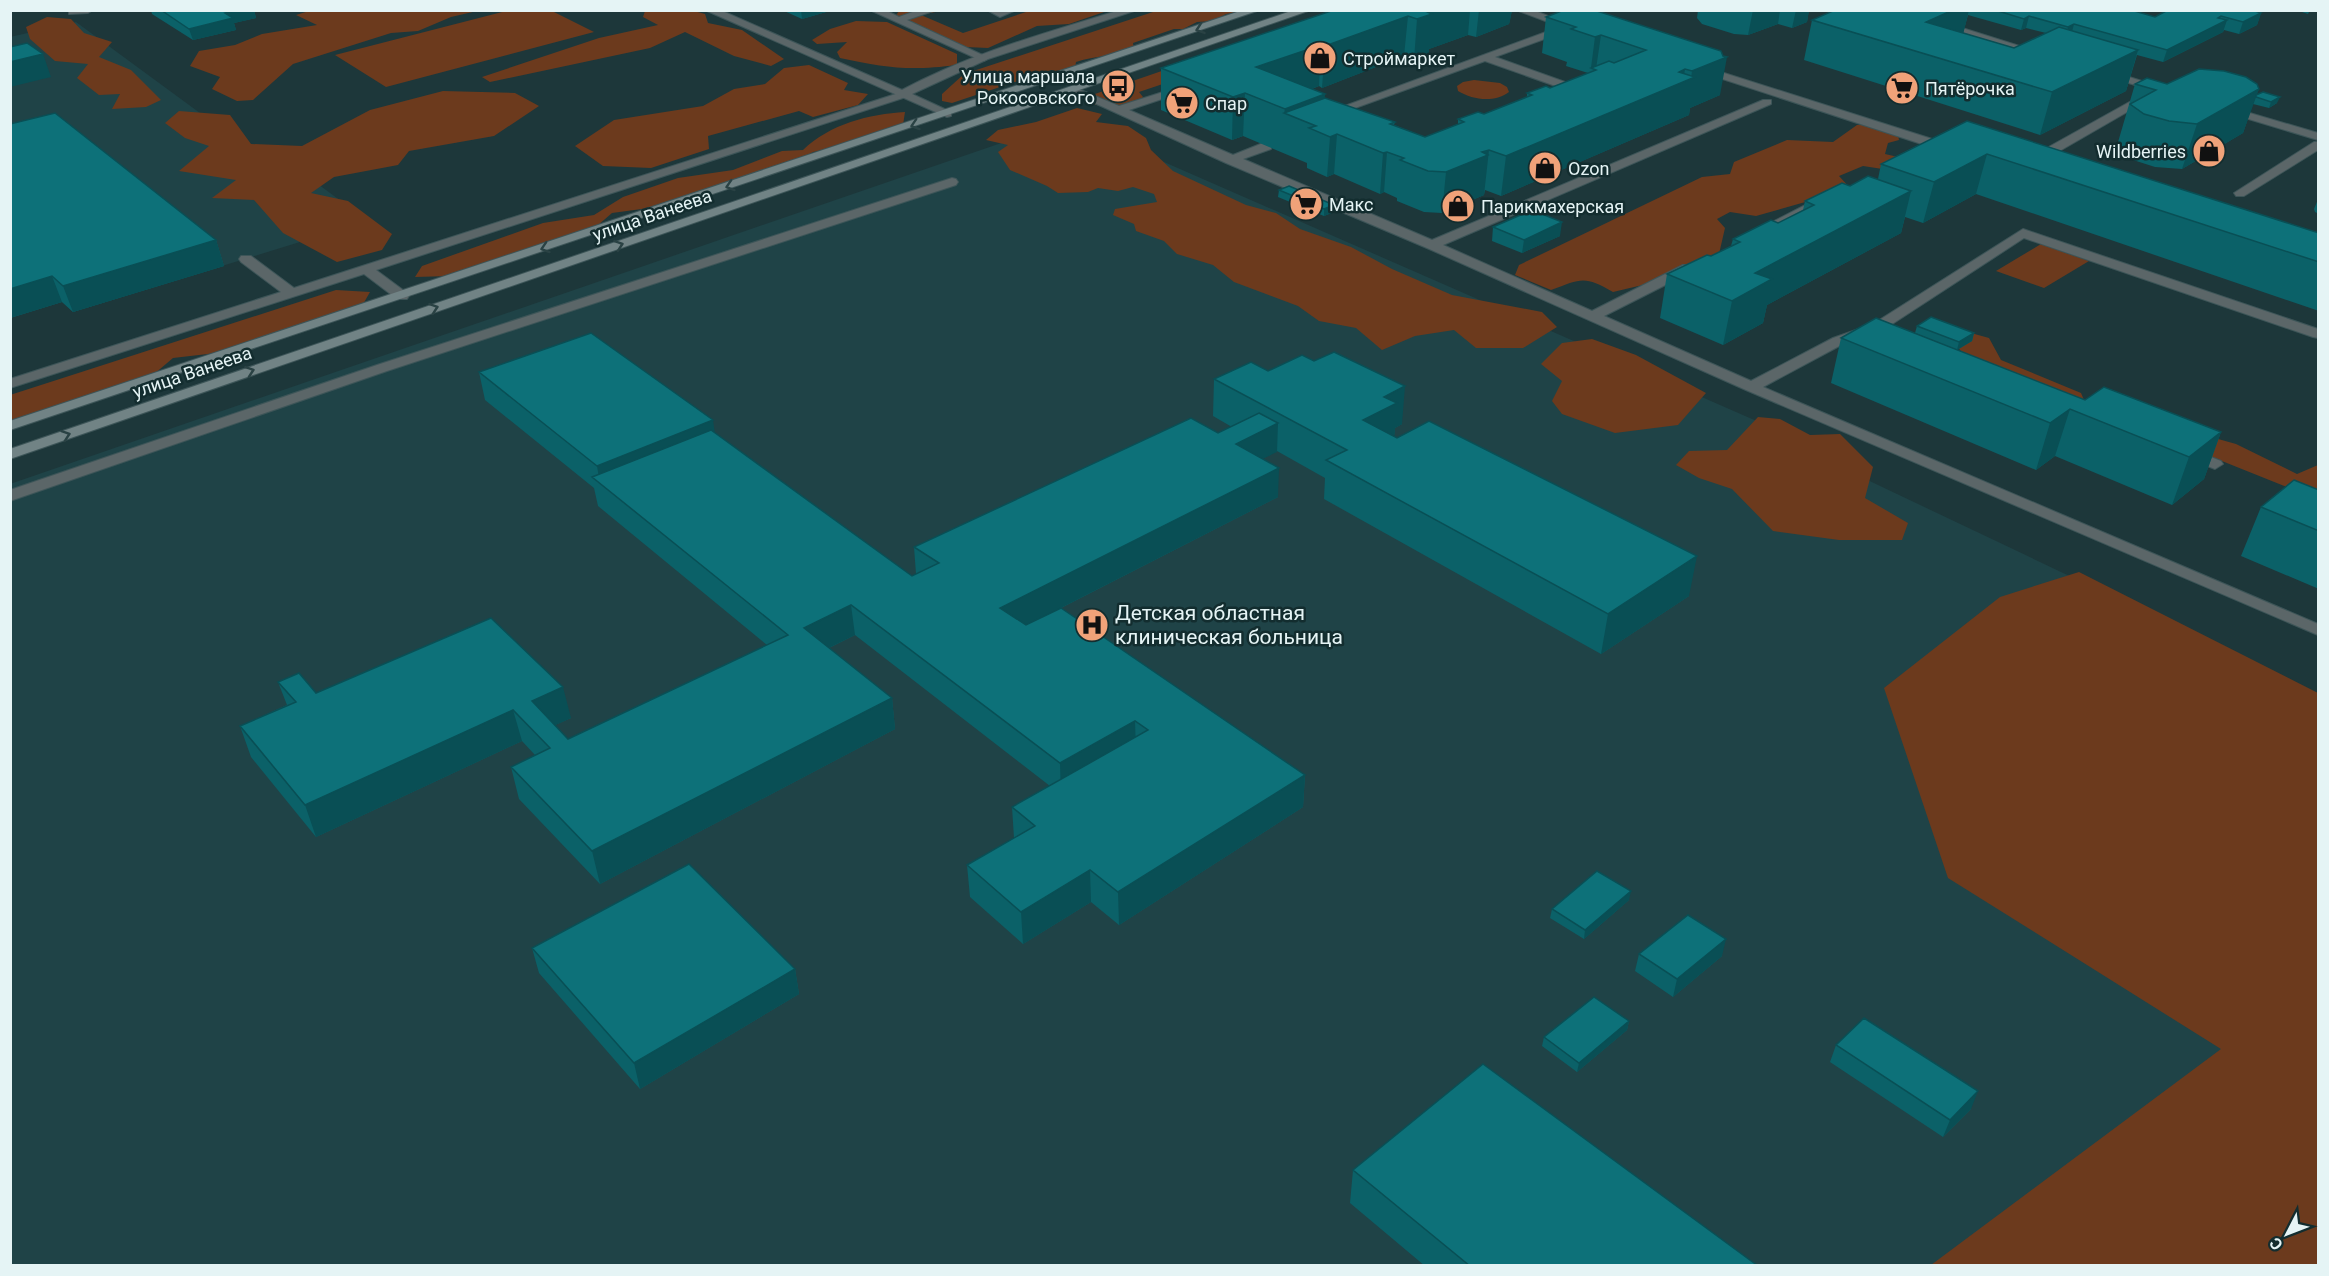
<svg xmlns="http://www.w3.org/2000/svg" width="2329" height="1276" viewBox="0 0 2329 1276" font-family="Roboto,sans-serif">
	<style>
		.built { fill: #1f4347 }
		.green { fill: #6c3a1d }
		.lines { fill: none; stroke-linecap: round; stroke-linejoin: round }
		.lane-casing { stroke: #3d5558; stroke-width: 2 }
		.street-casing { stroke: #3d5558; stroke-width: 2 }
		.secondary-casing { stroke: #3d5558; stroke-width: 2 }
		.lane { fill: #5b6668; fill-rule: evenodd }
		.street { fill: #5b6668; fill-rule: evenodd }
		.secondary { fill: #718385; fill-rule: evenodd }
		.wall { fill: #0b6168; fill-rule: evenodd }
		.shaded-wall { fill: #094f55 }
		.building { fill: #0d7179; stroke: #094f55; stroke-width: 1.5 }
		.oneway { stroke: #2a4244 }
		.labels { text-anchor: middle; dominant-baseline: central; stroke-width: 5; stroke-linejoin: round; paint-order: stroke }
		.far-poi-label { font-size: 18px; fill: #e5f4f5; stroke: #132d2f; text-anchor: start }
		.far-street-label { font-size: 18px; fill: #e5f4f5; stroke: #132d2f }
		.poi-label { font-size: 21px; fill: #e5f4f5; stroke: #132d2f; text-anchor: start }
	</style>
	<rect width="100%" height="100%" fill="#1d373a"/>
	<path class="built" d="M76,22L249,149L265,145L368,221L73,312L62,302L11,318L10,37Z
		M1068,120L1864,468L1857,475L2318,694V1011L2053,1265H11L10,484Z"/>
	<path class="green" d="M510,10L552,11L594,32L386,87L335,55Z
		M309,11V10L477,11L451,17L418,31L391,33L293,64L253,100L237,101L212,89L220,77L190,66L199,51L235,45L262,34L317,25L296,15Z
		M645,11H694L705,14L708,23L742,30L784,59L771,66L734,56L685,32L650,48L490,82L482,77L599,38L658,25L643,17Z
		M899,11H940L921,15L963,33L1029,11H1107L1069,24L1037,26L988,48L966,47L931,39L895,17Z
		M1156,11H1247L1226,14L1213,21L1197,22L1183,29H1174L1133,43L1134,50C1114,57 1096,55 1076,62L1075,68L1062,72L1051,70L952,103L942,101V94L964,74Z
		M1336,11H1380L1139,92L1143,97C1130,113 1106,108 1089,103L1087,99L1092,95Z
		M47,17L71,19L84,33L112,42L99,57L131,70L161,100L146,107L112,109L120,94L99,95L77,78L88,64L55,61L30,39L26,27Z
		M856,21L887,22L957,54V65C909,71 886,68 840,58L837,52L847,42L817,44L812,40L830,29Z
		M809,65L848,83L844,90L868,94L858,105L813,117L799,111L708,136L709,149L651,168L603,166L575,146L614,120L703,106L734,89L765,84L784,68Z
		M1474,80L1500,83L1507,87L1509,92C1494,103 1473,100 1458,91L1457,86L1463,82Z
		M443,91L515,93L539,106L494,136L409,151L398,165L334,177L311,193L348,201L392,234L382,250L337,262L283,233L254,200L212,198L236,180L179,171L209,146L185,138L165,123L179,111L230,115L251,144L302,146L370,110Z
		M1077,108L1102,114L1096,122L1128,126L1146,138L1151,150L1173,171L1246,205L1276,213L1300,229L1351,247L1392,269L1452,295L1542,312L1557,327L1523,348H1476L1454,330L1415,336L1382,350L1356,328L1319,321L1298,306L1234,282L1213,265L1177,254L1164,241L1136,231L1134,224L1113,215L1115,209L1157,202L1154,194L1133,187L1118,191L1098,188L1088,192L1058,193L1047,186L1010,170L998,152L1008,145L986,140L998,130L1036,122Z
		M905,112L903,125L846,145L813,152L797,161L664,206L612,213L597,226L450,276L415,277L422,266L543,223L594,215L623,197L678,178L733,170L782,151L803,150C830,124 869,114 905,112Z
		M1877,124L1897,131L1899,140L1888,143L1885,154L1898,157L1889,170L1863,166L1839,176L1851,189L1756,216L1730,212L1717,219L1725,228L1719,254L1651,283L1613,292C1584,275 1581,279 1551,290L1515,275L1519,265L1702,177L1730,174L1734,162L1787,140L1833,142L1857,125Z
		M2041,244L2089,261L2044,288L1996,271Z
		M336,290L370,292L362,306L225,352L173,358L153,375L11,422L10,395Z
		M1960,330L1989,338L2001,360L2081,393L2087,407L1967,359L1953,341Z
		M1592,339L1636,355L1706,393L1678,425L1615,433L1562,414L1552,401L1562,381L1541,364L1562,343Z
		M2129,414L2236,444L2297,474L2318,465V493L2299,492L2132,425Z
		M1758,417L1780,419L1810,435L1840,434L1873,467L1865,498L1908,523L1902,540H1839L1773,531L1732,489L1699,478L1676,465L1689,451L1727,450Z
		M2079,572L2318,693V1265H1931L2221,1049L1948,878L1884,688L2000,597Z"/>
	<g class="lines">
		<defs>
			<path id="lane" d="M69,10H93L88,13L69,14Z
				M870,10H885L899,17L918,10H936L907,20L989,58L984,61L980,60Z
				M987,10H1016L1000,17Z
				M1887,10H1905L2045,54L2044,56H2036Z
				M1565,25L1569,26V30L1495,57L1579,87V91L1563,94L1561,92L1564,89L1485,61L1333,116H1325L1323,114Z
				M2107,70L2167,89L2037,164H2029V158L2151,90L2103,75V71Z
				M1182,86L1186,87V91L1129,110L1233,155L1263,143H1271V149L1243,159L1432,240L1763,100H1771V104L1443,245L1592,311L1683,265H1693L1695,268L1693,271L1604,316L1751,381L1833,338L1873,324L2023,229L2318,329V338L2313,337L2024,238L1883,330L1843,344L1763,387L2318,624V635L1746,390L1427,248L1226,163L1066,90L1068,88H1076L1119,106Z
				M902,92L908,95L906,97L376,270L407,293L409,296L407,299H397L364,274L10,388V379L281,292L241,262L239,259L241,256H251L294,288Z
				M2226,106L2318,133V140L2222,111L2220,109Z
				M2314,142H2318V150L2244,196H2236L2234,193Z
				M952,178L956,179L958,182L956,185L387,371L10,501V490L377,365Z
				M1825,195L1829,196L1831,199L1829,202L1761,237L1756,238L1749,234Z
				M2188,448L2221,461L2223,464L2215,469L2182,456L2180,453Z"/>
			<path id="street" d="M705,10H720L902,90C971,53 1046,33 1120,10H1137L988,59L912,94L951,112V116L947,117Z
				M1516,10H1533L1573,26L1564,28Z
				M1702,66L1951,145L1953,148L1947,152L1943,151L1698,71V67Z"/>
			<path id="secondary" d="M1243,10H1260L10,430V421Z
				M1294,10H1311L10,459V449Z"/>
		</defs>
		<use href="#lane" class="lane-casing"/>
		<use href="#street" class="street-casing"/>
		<use href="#secondary" class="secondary-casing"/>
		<use href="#lane" class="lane"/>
		<use href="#street" class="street"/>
		<use href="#secondary" class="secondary"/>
	</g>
	<path class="wall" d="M151,10H254L256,18L234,23L236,30L193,40L152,14Z
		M782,10H833L802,19Z
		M1334,10H1512L1509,24L1476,37L1468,35L1429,49V54L1414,60L1404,56L1322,88L1319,86L1312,89L1325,98L1395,122L1394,125L1425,137L1458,124V119L1484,114L1527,97V93L1550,88L1588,73L1566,66L1567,62L1542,53L1546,17L1721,51L1720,95L1690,108L1689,115L1501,196L1485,190L1484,195L1442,213L1424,212L1397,201V198L1384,192L1380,194L1334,174L1327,177L1307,168V163L1243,136L1232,140L1161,110V68Z
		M1698,10H1809L1807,22L1792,28L1778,24L1748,35L1734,34L1702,24L1697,18Z
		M1835,10H2131L2155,17L2167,11L2164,10H2252L2261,13L2257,25L2239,34L2224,30L2223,32L2163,62L2137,55L2126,91L2040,135L1804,60L1812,20ZM1968,15L2021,30L2026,28L2046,33L2014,48L1963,33Z
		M2296,10H2310L2308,14Z
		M2135,84H2167L2259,89L2256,95L2277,103L2269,108L2253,104L2243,133L2182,169L2155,167L2130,159L2116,149Z
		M1967,121L2319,233V311L1976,194L1923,223L1905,217L1901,233L1767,305L1763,323L1723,345L1660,318L1667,274L1711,256L1731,246L1733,239L1778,223L1803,210L1805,201L1850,186L1878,179L1881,164Z
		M10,124L216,240L224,266L73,312L62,302L10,318Z
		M1279,190L1334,205V212L1324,216L1278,197Z
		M2319,197V214L2315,212L2314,209Z
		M1493,227L1560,236L1522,253L1492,241Z
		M1917,326L1974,333L1972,341L1957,350L1915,333Z
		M1841,338L2085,400L2221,432L2204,479L2172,505L2055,456L2036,470L1831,383Z
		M1268,371L1402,424L1395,428L1394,436L1689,596L1601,654L1324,499L1325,478L1277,451L1262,459L1278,497L1061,608L1305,775L1303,807L1119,925L1091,902L1023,944L970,897L967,865L1014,838L1012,807L1050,786L855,635L829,648L892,698L895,729L600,884L519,799L511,767L535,755L522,741L316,837L251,757L240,726L287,705L278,682L316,693L491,618L571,718L555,725L568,739L767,645L598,506L594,488L485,400L479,372L715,433L912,576L916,574L914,547L1218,433L1232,427L1213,416L1214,379Z
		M2319,490V589L2241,556L2261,507Z
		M1629,900L1584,939L1550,918L1552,909Z
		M532,948L795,969L799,994L640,1089L539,973Z
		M1639,954L1722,956L1673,997L1635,971Z
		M1629,1021L1627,1030L1577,1072L1542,1046L1544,1037Z
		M1836,1045L1971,1109L1943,1137L1830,1062Z
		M1353,1170L1758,1266H1425L1350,1203Z"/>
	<path class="shaded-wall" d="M236,10H254L256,18L234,23L236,30L193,40L189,29L225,13Z
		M801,10H833L802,19Z
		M1427,10H1470L1468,35L1429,49V54L1414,60L1417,19L1425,11Z
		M1479,10H1512L1510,21L1509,24L1476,37Z
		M1753,10H1780L1778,24L1748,35Z
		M1796,10H1809L1807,22L1792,28Z
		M1953,10H1969L1961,43L1926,22Z
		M2261,13L2257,25L2239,34L2243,22Z
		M1408,16L1404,56L1322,88L1325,46Z
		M2029,16L2026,28L2021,30L2024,19Z
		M2221,16L2218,25L2227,20L2223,32L2163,62L2167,50Z
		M2074,24L2071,36L2065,39L2068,27Z
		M1601,35L1596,69L1591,68L1595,37Z
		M1321,45L1319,86L1271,104L1256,67Z
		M2138,50L2126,91L2040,135L2052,92Z
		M43,54L51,77L10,87V62Z
		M1727,57L1720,95L1690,108L1689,115L1501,196L1506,156L1679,72L1685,69L1683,82L1691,79L1692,71Z
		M2259,89L2243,133L2182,169L2197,124Z
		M1245,93L1243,136L1232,140L1233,97Z
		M1325,94L1323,134L1316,126L1284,113L1285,109Z
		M2280,97L2277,103L2269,108L2271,102Z
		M1337,134L1334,174L1327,177L1330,137Z
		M1489,150L1484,195L1442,213L1446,172Z
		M1387,152L1384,192L1380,194L1383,153Z
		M1987,154L1976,194L1923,223L1934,182Z
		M1911,191L1901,233L1767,305L1763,323L1723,345L1732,301L1755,273Z
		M1334,205V212L1324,216V209Z
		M1562,222L1560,236L1522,253L1524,240Z
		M216,240L224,266L73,312L63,286Z
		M52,276L62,302L10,318V289Z
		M1974,333L1972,341L1957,350L1959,342Z
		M1405,386L1402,424L1395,428L1394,441L1363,420L1384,397Z
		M2070,409L2055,456L2036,470L2050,423Z
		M713,420L717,448L600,484L597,466Z
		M1278,423L1277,452L1235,472L1236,444Z
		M2221,432L2204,479L2172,505L2189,457Z
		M1279,468L1278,497L1002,638L1000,608Z
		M1697,556L1689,596L1601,654L1608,614Z
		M851,605L855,635L808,658L804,628Z
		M563,687L571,718L540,732L532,701Z
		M892,698L895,729L600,884L592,851Z
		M513,710L522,741L316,837L305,805Z
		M1135,721L1136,752L1061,795L1060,763Z
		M1305,775L1303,807L1119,925L1118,892Z
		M1090,870L1091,902L1023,944L1021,912Z
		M1631,891L1629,900L1584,939L1585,930Z
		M1726,939L1722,956L1673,997L1677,979Z
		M795,969L799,994L640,1089L634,1063Z
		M1629,1021L1627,1030L1577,1072L1579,1063Z
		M1978,1091L1971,1109L1943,1137L1950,1120Z"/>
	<path class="building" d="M161,10H236L225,13L233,18L189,29Z
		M1334,10H1427L1425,11L1432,14L1417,19L1408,16L1325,46L1321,45L1256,67L1325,94L1285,109L1245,93L1233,97L1161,68Z
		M1564,10H1594L1721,51L1723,56L1727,57L1692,71L1685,69L1679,72L1695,77L1506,156L1489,150L1482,152L1488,155L1446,172L1428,171L1400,160L1404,158L1387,152L1383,153L1337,134L1330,137L1309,128L1316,126L1284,113L1325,98L1395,122L1390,124L1425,137L1464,122L1458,119L1478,112L1484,114L1532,95L1527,93L1546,86L1550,88L1596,70L1591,68L1609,61L1614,63L1646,50L1601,35L1595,37L1571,29L1576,27L1546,17Z
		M1835,10H1953L1926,22L2014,48L2059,27L2138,50L2052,92L1812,20Z
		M1995,10H2131L2155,17L2168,10H2252L2261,13L2243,22L2221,16L2218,18L2227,20L2167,50L2074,24L2068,27L2029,16L2024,19Z
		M27,43L43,54L10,62V47Z
		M2199,69L2224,71L2246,77L2257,84L2259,89L2197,124L2169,121L2144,114L2130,104L2156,90L2135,84L2147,78L2167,84Z
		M2263,92L2280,97L2271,102L2256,97V95Z
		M55,113L216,240L63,286L52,276L10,289V124Z
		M1967,121L2319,233V262L1987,154L1934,182L1881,164Z
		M1868,176L1911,191L1755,273L1772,279L1732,301L1667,274L1707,255L1711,256L1740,242L1733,239L1771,220L1778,223L1814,205L1805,201L1842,183L1850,186Z
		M1289,186L1334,205L1324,209L1279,190Z
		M1532,210L1562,222L1524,240L1493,227Z
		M1931,317L1974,333L1959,342L1917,326Z
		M1876,318L2085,400L2104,387L2221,432L2189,457L2070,409L2050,423L1841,338Z
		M591,333L713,420L597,466L479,372Z
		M1334,352L1405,386L1384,397L1397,403L1363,420L1397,438L1429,421L1697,556L1608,614L1326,460L1347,450L1214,379L1251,362L1268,371L1302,355L1314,361Z
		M1259,413L1278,423L1236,444L1279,468L1000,608L1026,625L1061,608L1305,775L1118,892L1090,870L1021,912L967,865L1035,826L1012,807L1148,730L1135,721L1060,763L851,605L804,628L892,698L592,851L511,767L550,748L513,710L305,805L240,726L296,702L278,682L299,673L316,693L491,618L563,687L532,701L568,739L788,635L592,477L711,430L912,576L939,563L914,547L1191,418L1218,433Z
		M2294,480L2319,490V531L2261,507Z
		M689,864L795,969L634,1063L532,948Z
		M1597,871L1631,891L1585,930L1552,909Z
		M1688,915L1726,939L1677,979L1639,954Z
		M1594,997L1629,1021L1579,1063L1544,1037Z
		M1864,1018L1978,1091L1950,1120L1836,1045Z
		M1483,1064L1758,1266H1470L1353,1170Z"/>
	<defs><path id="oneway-chevron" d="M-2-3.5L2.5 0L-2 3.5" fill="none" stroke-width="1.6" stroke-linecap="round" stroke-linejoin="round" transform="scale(1.5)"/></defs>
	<g class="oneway">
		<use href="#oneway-chevron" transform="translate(1200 29) rotate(161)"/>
		<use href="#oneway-chevron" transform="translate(915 125) rotate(162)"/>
		<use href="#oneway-chevron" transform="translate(730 186) rotate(162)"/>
		<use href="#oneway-chevron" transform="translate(619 245) rotate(-19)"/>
		<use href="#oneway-chevron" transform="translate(545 248) rotate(162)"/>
		<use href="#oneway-chevron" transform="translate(434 308) rotate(-19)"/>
		<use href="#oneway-chevron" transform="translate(250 371) rotate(-19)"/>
		<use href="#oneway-chevron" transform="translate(66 435) rotate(-19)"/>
	</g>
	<defs>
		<symbol id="shop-disc" viewBox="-11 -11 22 22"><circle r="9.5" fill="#f0a279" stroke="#132d2f"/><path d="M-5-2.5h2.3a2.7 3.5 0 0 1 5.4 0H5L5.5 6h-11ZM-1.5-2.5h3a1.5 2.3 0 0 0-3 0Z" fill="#111"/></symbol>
		<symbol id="bus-disc" viewBox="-11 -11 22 22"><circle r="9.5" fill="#f0a279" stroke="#132d2f"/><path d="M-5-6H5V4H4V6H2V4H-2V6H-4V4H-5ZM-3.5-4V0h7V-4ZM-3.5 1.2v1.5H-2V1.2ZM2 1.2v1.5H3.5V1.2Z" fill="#111"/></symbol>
		<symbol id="supermarket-disc" viewBox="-11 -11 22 22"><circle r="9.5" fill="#f0a279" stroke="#132d2f"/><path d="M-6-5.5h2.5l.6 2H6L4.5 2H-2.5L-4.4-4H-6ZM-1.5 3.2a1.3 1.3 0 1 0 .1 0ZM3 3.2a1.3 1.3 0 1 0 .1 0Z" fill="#111"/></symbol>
		<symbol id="hospital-disc" viewBox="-11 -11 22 22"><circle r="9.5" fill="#f0a279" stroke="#132d2f"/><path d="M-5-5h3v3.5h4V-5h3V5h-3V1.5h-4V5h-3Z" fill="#111"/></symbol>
	</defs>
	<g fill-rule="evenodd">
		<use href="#shop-disc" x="1301" y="39" width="38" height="38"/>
		<use href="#bus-disc" x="1099" y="67" width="38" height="38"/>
		<use href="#supermarket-disc" x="1883" y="69" width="38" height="38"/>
		<use href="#supermarket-disc" x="1163" y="84" width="38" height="38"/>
		<use href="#shop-disc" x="2190" y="132" width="38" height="38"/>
		<use href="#shop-disc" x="1526" y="149" width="38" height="38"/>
		<use href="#supermarket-disc" x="1287" y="185" width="38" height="38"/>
		<use href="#shop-disc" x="1439" y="187" width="38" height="38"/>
		<use href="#hospital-disc" x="1073" y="606" width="38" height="38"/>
	</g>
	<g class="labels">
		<g class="far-poi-label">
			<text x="1343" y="58">Строймаркет</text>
			<text x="1095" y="76" text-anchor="end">Улица маршала<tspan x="1095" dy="21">Рокосовского</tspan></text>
			<text x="1925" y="88">Пятёрочка</text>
			<text x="1205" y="103">Спар</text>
			<text x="2186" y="151" text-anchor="end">Wildberries</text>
			<text x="1568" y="168">Ozon</text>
			<text x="1329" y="204">Макс</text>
			<text x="1481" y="206">Парикмахерская</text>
		</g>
		<g class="far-street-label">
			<text transform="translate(652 215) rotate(-19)">улица Ванеева</text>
			<text transform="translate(192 372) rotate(-19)">улица Ванеева</text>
		</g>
		<g class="poi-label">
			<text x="1115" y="613">Детская областная<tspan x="1115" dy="24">клиническая больница</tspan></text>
		</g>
	</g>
	<rect width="2329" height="1276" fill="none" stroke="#e5f4f5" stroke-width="24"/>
	<g transform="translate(2287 1234) rotate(228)" stroke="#132d2f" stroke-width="4.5" paint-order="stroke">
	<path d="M0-4.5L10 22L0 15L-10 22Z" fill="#e5f4f5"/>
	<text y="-9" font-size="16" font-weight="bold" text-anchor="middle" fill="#e5f4f5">С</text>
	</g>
</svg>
